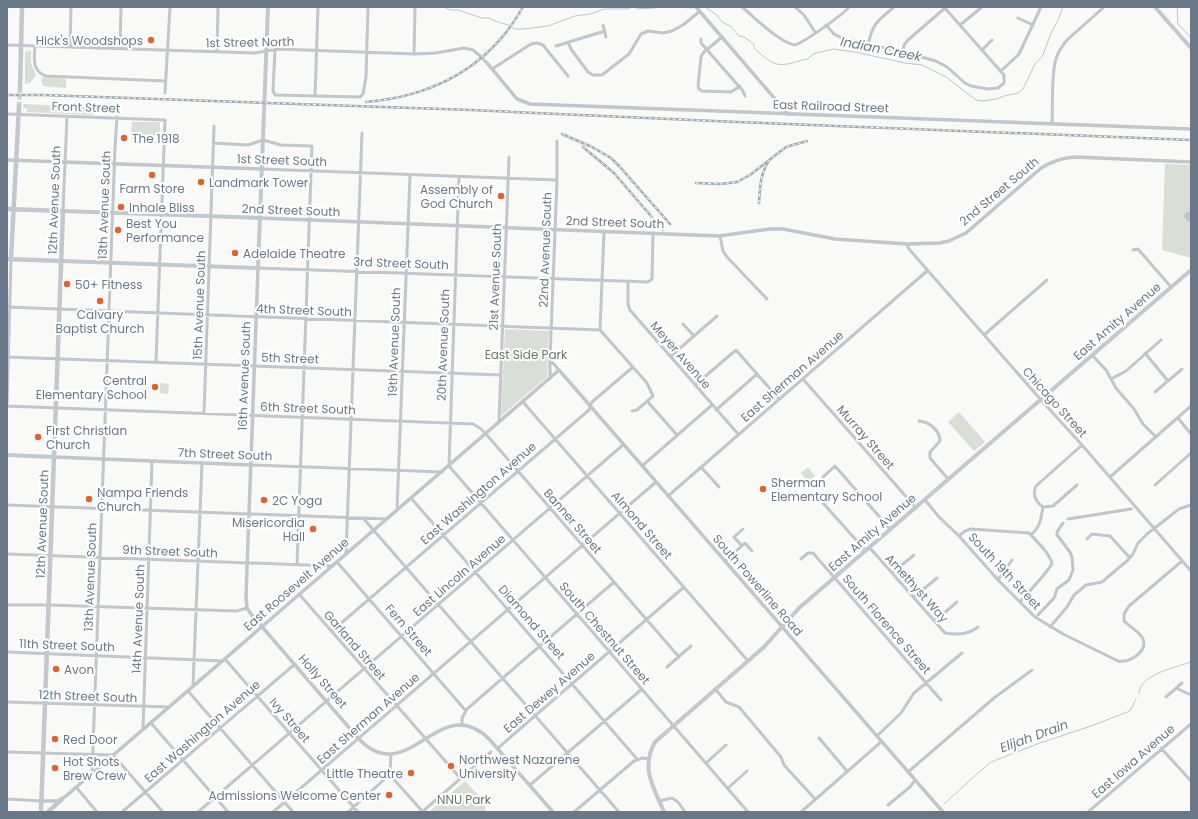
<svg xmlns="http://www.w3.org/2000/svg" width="1198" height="819" viewBox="0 0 1198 819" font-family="Poppins,sans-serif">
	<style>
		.green { fill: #d9ded6 }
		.water { fill: #bbc6cb }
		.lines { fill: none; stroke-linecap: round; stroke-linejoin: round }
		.stream { stroke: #bbc6cb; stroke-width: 1 }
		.canal { stroke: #bbc6cb; stroke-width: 3 }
		.primary-tunnel { stroke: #ced2d6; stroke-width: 4.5; stroke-dasharray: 4.5 2; stroke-linecap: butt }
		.minor { stroke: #c2c6cb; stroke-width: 3 }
		.tertiary { stroke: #c2c6cb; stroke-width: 3.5 }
		.secondary { stroke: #c2c8ce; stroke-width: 4 }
		.primary { stroke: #c2c8ce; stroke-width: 4.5 }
		.rail-casing { stroke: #a3aab0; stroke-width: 2.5 }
		.rail { stroke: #fff; stroke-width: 1; stroke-dasharray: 3; stroke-linecap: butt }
		.poi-dot { fill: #e5612b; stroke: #fff; stroke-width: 1.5 }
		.labels { text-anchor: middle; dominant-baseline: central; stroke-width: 4; stroke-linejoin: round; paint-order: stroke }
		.poi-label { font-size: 12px; fill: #687888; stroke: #fff; text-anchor: start }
		.street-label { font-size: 12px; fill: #687888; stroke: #fff }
		.park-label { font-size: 12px; fill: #667a63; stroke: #fff }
		.water-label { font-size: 13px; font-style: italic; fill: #647983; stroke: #fff }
	</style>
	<rect width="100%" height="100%" fill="#f9f9f7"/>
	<path class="green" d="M29,50L31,51V63L36,75L30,83L25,84V52L29,51Z
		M43,77L66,79V88L43,86L41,80Z
		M23,104L85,107V108L120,110V113L93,112L92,115L27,112V108H24Z
		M132,122H160V136L131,135Z
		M1165,164L1191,165V258L1162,250Z
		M505,329L549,331L547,377L501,416Z
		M160,383L169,384L168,394L160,393Z
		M959,412L985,442L974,451L948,422Z
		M808,467L815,476L808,482L801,473Z
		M465,781L480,797H484L487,795L485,812H429Z"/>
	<path class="water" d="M1187,212H1191V223L1184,218V215Z"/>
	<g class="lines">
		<path class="stream" d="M445,7L450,10H458L482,18H489L495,21L508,25L515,29H523L548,26L575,16L590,14L604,9H625L634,7L639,9L667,7
			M678,7L692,8
			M705,7L717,15L722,22L730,26L739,36L744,37L754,44V48C768,60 773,68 792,63C798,62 802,59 808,59L813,54L833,49L855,52L905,63L922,65L946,77L976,100L983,101L996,99L1004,96L1018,93L1023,89L1035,64L1042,57L1052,31L1058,20L1063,7
			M1177,7L1178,24L1191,38
			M1139,693C1140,674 1177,667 1191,662
			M944,804L978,773L991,762L1040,743L1091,726L1130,711L1136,699
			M933,812L935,811"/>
		<path class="canal" d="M1068,519L1131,509
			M1038,615L1054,598L1057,589L1069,580L1073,570L1072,557L1070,552L1057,535V532L1063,523"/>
		<path class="primary-tunnel" d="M19,106L20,88"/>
		<path class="minor" d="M414,7L415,9L414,54
			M742,7C754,17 780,43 795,45C803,43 844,14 849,7
			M795,7L804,15L815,32
			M1018,18L1033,25
			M603,25L606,37
			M826,25L834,34L844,39L903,52L936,61L947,67L965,83L971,86L988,89L998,88L1004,83V75L944,7
			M960,25L982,7
			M722,37L703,53L701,57L698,86L699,89L702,91L731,92L740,86
			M701,39V43L743,91L745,96
			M568,42L571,49L588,72L593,75H602L629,54L641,34L648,31L663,33L672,31L683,25L700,11
			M7,45L255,53L278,49L414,54L436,53L464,48L473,50L479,55L487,63
			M868,45C873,22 878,21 894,7
			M35,46C34,59 32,71 46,76L165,81
			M556,46L605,31
			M70,47L71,7
			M120,49L121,7
			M275,50L273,91L275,95L360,97L363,94L366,77L368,7
			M982,50L992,40
			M217,52L218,7
			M903,52L904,45L908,40L945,8
			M492,69L531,44L537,43L543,45L568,76
			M1001,71L1019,54L1041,7
			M165,93L170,7
			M315,96L318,7
			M7,114L165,120L156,362
			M1052,124C1053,107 1051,74 1056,59C1058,52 1062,46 1067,40L1104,7
			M557,141V180L550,360L559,370
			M213,143L248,145L263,140L281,145L312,146L297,565
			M262,169L557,180
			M459,177L449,466L748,812
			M63,211L67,116
			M720,236L723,251L727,257L767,299
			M907,244L909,249L1041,400L1082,445L1191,571
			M1133,250L1138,249L1171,287
			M258,268L648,282L652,279L653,233
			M628,281V304L630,310L738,434
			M7,307L600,330
			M683,324L694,336
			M600,330L647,383L653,396L637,410L632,411
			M600,330L604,232
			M984,335L1047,280
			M1145,353L1168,381
			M1092,355L1106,370L1116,388L1134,409L1143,424L1156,437
			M671,356L717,316
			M7,357L501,375
			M550,378V360
			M803,379L916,508
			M1111,379L1126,371L1161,340
			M695,385L736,350L779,399
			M1155,392L1182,369
			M647,401L677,435
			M523,402L748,661
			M7,406L473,424L480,428L486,434L679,657
			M7,407L11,259
			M716,410L757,374
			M204,413L214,126
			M1178,418L1191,434
			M919,421C929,422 940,430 940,441L930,452V458L948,479
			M499,422L509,157
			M251,465L442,472
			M642,466L712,405
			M701,467L719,487
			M823,477L835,466L891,530
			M1110,477L1191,406
			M1155,485L1191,453
			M668,496L927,271
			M411,498L637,759
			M925,500L939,517L959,536L998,580L1035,617L1063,634L1118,661C1128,663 1148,653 1143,639C1140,632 1129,626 1124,621V614L1129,606L1182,561
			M823,503L866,551
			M7,505L387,519
			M1043,507C1036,502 1032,495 1036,486L1082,445
			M1043,507L1053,506L1077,485
			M397,510L410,175
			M363,518L619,812
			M1031,535C1040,527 1041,519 1043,507
			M959,536L965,531L971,529L1029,533C1037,542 1050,553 1052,564L1043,576L1020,602
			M1087,539L1092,534L1110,536L1130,558
			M742,546L734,537L743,529
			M870,548L945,633C957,635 967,635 978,627
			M7,554L332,566
			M346,554L362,133
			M801,559L808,553H813L941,700
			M725,561L745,543L752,551
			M337,562L466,711
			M892,573L914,555
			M998,580L1012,560
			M299,594L461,779
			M914,597L937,578
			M7,605H49L237,611L247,608
			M935,621L957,602
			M1050,627L1067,607L1074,595L1086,585L1102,582L1128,560L1133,554L1138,543L1147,534L1179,509L1191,505
			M332,631L589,410L592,402L633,367
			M7,652L223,661
			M225,659L358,812
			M667,667L691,646
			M193,686L202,463
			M1176,688L1191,695
			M716,690L726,702L739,707L781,757L784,765L815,799
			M188,691L293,812
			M1166,697L1182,683
			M7,702L169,707
			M151,723L228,812
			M462,724V718L467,709L614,582
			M143,729L152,462
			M877,736L901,713L914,693L962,653
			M819,738L847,771
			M498,748L684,587
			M1161,748L1191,781
			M7,752L113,755L163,812
			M706,763L726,745
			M908,772L994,698L1032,670
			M92,774L115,148L117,117
			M389,774L423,812
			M530,785L642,689
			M76,787L97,812
			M728,788L747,771
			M7,799L42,801
			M659,801L672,798L678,802L685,812
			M888,805L910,787L915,780
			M122,812L295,664
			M198,812L623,445
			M273,812L656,482
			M348,812L386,778L390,772L391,755
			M422,812L491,752
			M574,812L634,761L643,758L648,759
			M801,812L881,742
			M1088,812L1191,724"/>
		<path class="tertiary" d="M696,7L788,114
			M487,63L517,99L530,104L1191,129
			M7,160L262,169
			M260,218L719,236L770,229H783L835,239L907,244L940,243L949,241L966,233L1040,169C1051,161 1061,158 1075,157L1191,162
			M258,268L246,596L247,608L251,614L358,738C408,792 440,688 490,740L553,812
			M54,457L251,465
			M42,801H58L66,796L559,370L943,812"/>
		<path class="secondary" d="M1155,7L1191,48
			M63,211L260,218
			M62,261L258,268L268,7
			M7,455L54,457
			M664,812C654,787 640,769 655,742L764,647L799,608L1191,270"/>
		<path class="primary" d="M20,88L22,7
			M7,209L63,211L41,812
			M7,259L62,261
			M11,259L19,106
			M48,812L62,799"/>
		<defs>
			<path id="rail" d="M7,95H43L471,110L737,122L1191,140
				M366,102C433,96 489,67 523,7
				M562,134L592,147L611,158L620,167L670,224
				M583,147L614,173L663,230
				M696,183L721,184L737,182L750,175L786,147L807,141
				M759,203C760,188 760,175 768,162"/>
		</defs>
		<use href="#rail" class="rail-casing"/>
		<use href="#rail" class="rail"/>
	</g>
	<g class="poi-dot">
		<circle cx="151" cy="40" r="4"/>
		<circle cx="124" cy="138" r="4"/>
		<circle cx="152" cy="175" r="4"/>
		<circle cx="201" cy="182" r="4"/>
		<circle cx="501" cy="196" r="4"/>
		<circle cx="121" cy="207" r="4"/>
		<circle cx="118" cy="230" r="4"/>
		<circle cx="235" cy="253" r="4"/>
		<circle cx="67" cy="284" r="4"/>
		<circle cx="100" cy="301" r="4"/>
		<circle cx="155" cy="387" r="4"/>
		<circle cx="38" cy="437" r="4"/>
		<circle cx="763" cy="489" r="4"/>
		<circle cx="89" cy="499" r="4"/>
		<circle cx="264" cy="500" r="4"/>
		<circle cx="313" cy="529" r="4"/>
		<circle cx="56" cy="669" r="4"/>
		<circle cx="55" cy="739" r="4"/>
		<circle cx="451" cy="766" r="4"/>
		<circle cx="55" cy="768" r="4"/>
		<circle cx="411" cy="773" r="4"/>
		<circle cx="389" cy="795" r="4"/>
	</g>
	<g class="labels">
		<g class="poi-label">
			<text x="143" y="40" text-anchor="end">Hick's Woodshops</text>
			<text x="132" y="138">The 1918</text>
			<text x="209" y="182">Landmark Tower</text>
			<text x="152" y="188" text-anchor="middle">Farm Store</text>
			<text x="493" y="189" text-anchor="end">Assembly of<tspan x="493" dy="14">God Church</tspan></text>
			<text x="129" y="207">Inhale Bliss</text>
			<text x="126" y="223">Best You<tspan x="126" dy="14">Performance</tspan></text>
			<text x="243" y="253">Adelaide Theatre</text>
			<text x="75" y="284">50+ Fitness</text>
			<text x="100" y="314" text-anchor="middle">Calvary<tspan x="100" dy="14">Baptist Church</tspan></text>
			<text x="147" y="380" text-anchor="end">Central<tspan x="147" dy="14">Elementary School</tspan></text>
			<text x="46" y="430">First Christian<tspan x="46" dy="14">Church</tspan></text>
			<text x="771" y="482">Sherman<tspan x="771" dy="14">Elementary School</tspan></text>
			<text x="97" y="492">Nampa Friends<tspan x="97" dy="14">Church</tspan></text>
			<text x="272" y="500">2C Yoga</text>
			<text x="305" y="522" text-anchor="end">Misericordia<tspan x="305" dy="14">Hall</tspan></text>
			<text x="64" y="669">Avon</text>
			<text x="63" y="739">Red Door</text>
			<text x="459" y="759">Northwest Nazarene<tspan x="459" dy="14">University</tspan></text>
			<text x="63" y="761">Hot Shots<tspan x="63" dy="14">Brew Crew</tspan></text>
			<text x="403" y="773" text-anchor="end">Little Theatre</text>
			<text x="381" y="795" text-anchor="end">Admissions Welcome Center</text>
		</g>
		<g class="street-label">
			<text transform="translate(250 42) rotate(-1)">1st Street North</text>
			<text transform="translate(831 106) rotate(2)">East Railroad Street</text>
			<text transform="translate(86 107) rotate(2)">Front Street</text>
			<text transform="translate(282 160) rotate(2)">1st Street South</text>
			<text transform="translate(999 191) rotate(-40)">2nd Street South</text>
			<text transform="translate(54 200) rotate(-88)">12th Avenue South</text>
			<text transform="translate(104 205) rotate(-88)">13th Avenue South</text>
			<text transform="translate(291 210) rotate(2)">2nd Street South</text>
			<text transform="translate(615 222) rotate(2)">2nd Street South</text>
			<text transform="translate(545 250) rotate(-88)">22nd Avenue South</text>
			<text transform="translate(401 263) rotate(2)">3rd Street South</text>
			<text transform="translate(495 277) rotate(-88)">21st Avenue South</text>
			<text transform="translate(199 305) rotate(-88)">15th Avenue South</text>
			<text transform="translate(304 310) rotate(2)">4th Street South</text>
			<text transform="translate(1117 321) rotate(-41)">East Amity Avenue</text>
			<text transform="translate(394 342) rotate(-88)">19th Avenue South</text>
			<text transform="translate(443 345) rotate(-88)">20th Avenue South</text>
			<text transform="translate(681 355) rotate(49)">Meyer Avenue</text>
			<text transform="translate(290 358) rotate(2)">5th Street</text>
			<text transform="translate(244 376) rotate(-88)">16th Avenue South</text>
			<text transform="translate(792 376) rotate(-41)">East Sherman Avenue</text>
			<text transform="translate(1055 402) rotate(48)">Chicago Street</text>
			<text transform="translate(308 408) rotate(2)">6th Street South</text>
			<text transform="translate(866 437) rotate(49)">Murray Street</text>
			<text transform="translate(225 454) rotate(2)">7th Street South</text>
			<text transform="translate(478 493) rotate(-41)">East Washington Avenue</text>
			<text transform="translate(573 521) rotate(49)">Banner Street</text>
			<text transform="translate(42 524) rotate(-88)">12th Avenue South</text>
			<text transform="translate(642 525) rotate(49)">Almond Street</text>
			<text transform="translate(872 532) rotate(-41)">East Amity Avenue</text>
			<text transform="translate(170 551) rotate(2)">9th Street South</text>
			<text transform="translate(1005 571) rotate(47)">South 19th Street</text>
			<text transform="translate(459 575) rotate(-41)">East Lincoln Avenue</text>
			<text transform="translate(90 577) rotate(-88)">13th Avenue South</text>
			<text transform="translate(296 584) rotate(-41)">East Roosevelt Avenue</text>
			<text transform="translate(758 585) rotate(49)">South Powerline Road</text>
			<text transform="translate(917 588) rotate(48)">Amethyst Way</text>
			<text transform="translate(138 619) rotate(-88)">14th Avenue South</text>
			<text transform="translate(532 622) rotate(49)">Diamond Street</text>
			<text transform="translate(887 624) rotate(49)">South Florence Street</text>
			<text transform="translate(409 630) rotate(49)">Fern Street</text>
			<text transform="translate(605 633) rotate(49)">South Chestnut Street</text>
			<text transform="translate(67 645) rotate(2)">11th Street South</text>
			<text transform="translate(355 645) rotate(49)">Garland Street</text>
			<text transform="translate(323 681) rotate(49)">Holly Street</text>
			<text transform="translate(549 692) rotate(-41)">East Dewey Avenue</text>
			<text transform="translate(88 696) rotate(2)">12th Street South</text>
			<text transform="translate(368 718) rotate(-41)">East Sherman Avenue</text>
			<text transform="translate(290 720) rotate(49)">Ivy Street</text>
			<text transform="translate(202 731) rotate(-41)">East Washington Avenue</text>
			<text transform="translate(1133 761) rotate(-41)">East Iowa Avenue</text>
		</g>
		<g class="park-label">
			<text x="526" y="354">East Side Park</text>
			<text x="464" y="799">NNU Park</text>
		</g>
		<g class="water-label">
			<text transform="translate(881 49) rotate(11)">Indian Creek</text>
			<text transform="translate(1034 736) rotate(-20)">Elijah Drain</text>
		</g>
	</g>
	<rect width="1198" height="819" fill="none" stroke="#687888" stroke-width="16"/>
</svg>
